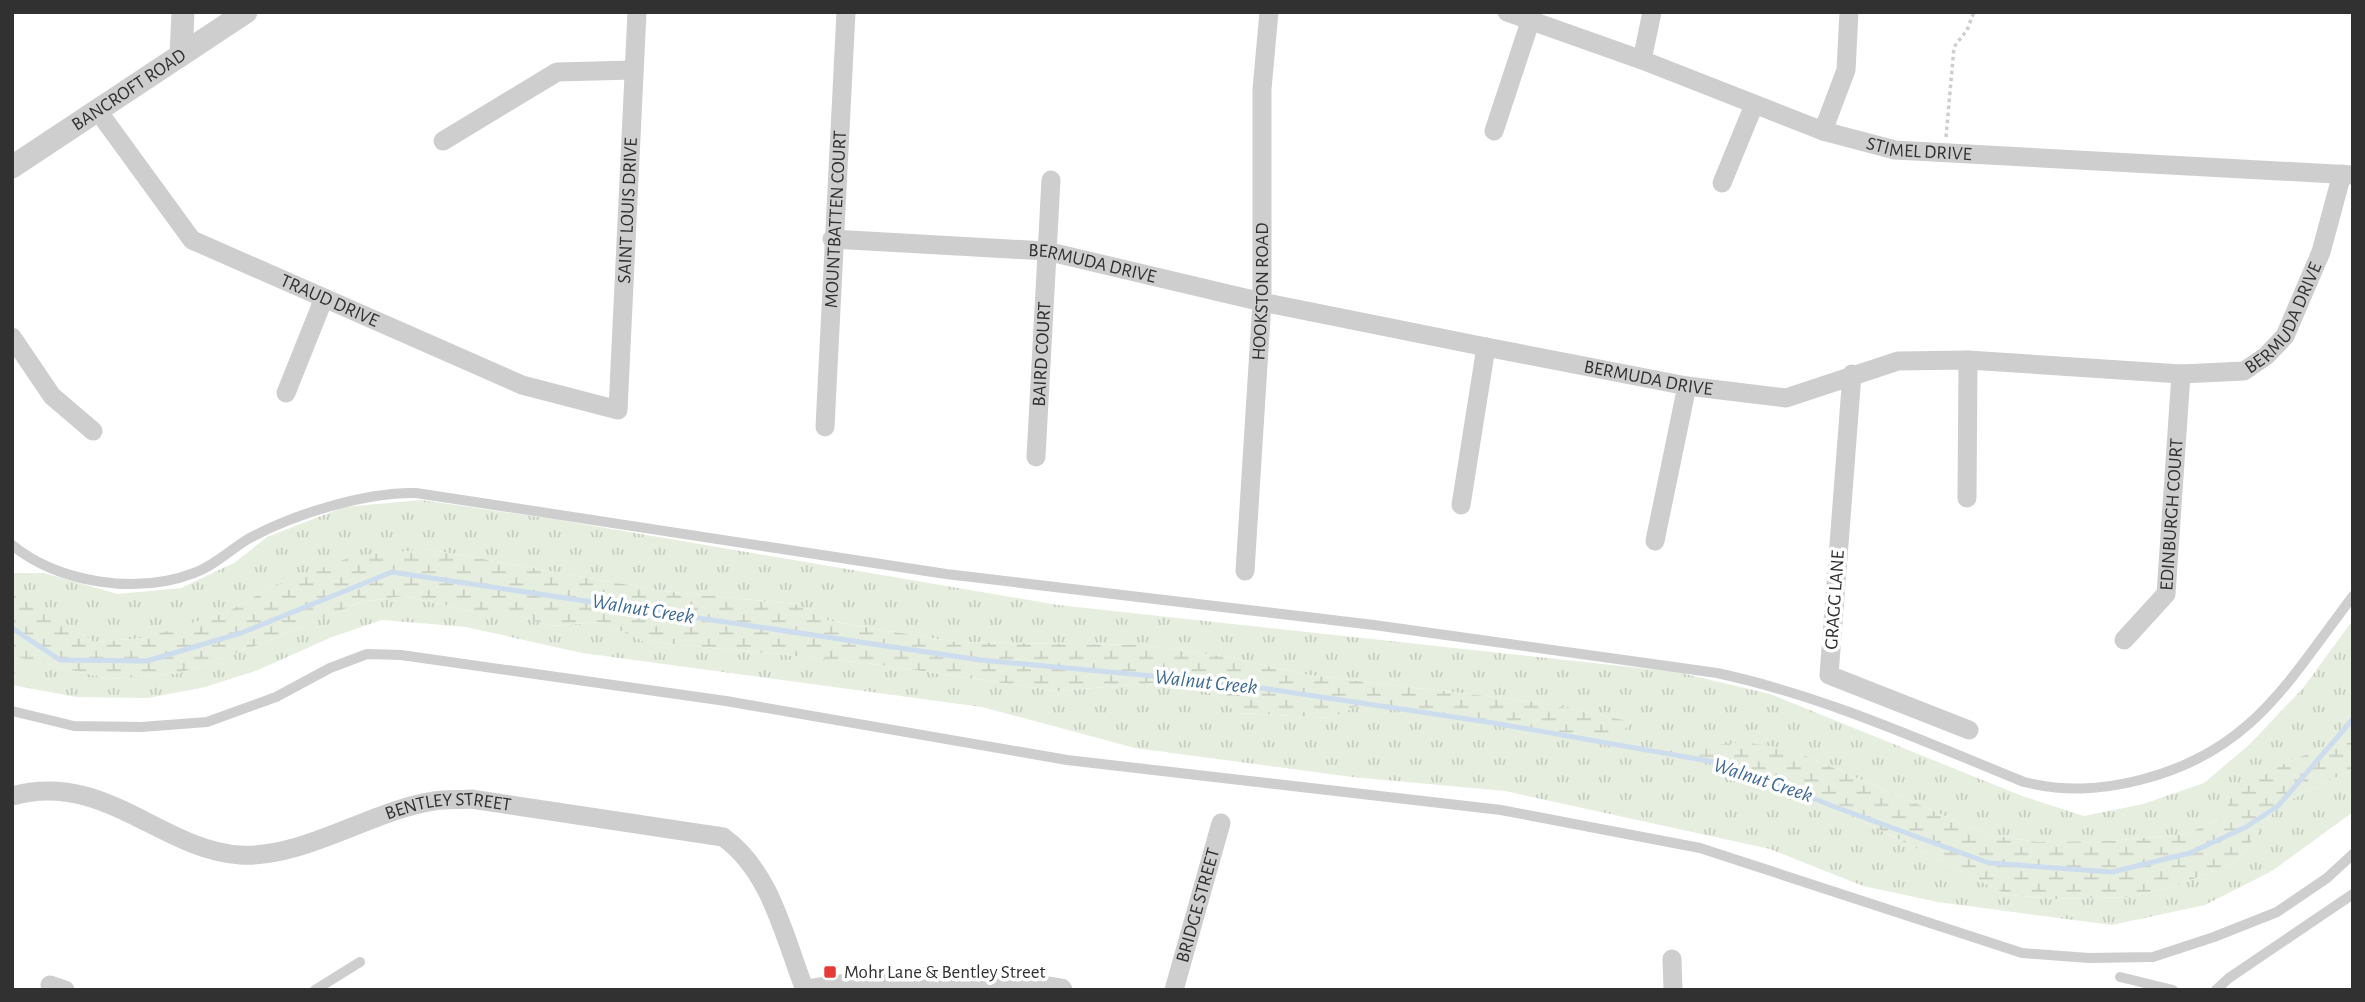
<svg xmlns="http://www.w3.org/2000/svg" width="2365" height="1002" viewBox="0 0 2365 1002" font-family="'Alegreya Sans',sans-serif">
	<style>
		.grass { fill: url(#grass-tufts) }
		.wetland { fill: url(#wetland-marsh) }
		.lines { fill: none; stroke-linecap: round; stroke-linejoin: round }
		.stream { stroke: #cddded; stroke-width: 5 }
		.path { stroke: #cecece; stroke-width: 3.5; stroke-dasharray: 3.5 3.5; stroke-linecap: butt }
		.service { stroke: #cecece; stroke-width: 10 }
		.minor { stroke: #cecece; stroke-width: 19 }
		.tertiary { stroke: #cecece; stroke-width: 23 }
		.poi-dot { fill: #e53b37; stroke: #fff; stroke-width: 2.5 }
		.labels { text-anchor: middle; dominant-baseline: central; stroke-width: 7; stroke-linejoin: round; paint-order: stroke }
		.street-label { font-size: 19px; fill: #313131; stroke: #fff }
		.poi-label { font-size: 19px; fill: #313131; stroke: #fff; text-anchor: start }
		.water-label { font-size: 21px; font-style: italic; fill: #3e6a94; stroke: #fff }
	</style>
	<defs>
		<pattern id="grass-tufts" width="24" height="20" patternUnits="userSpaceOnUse" patternTransform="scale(1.75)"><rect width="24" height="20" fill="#e6eee0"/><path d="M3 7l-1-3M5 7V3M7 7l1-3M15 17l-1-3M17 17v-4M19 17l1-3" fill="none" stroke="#c6cdc1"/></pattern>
		<pattern id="wetland-marsh" width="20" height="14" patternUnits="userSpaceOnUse" patternTransform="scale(1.75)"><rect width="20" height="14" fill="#e6eee0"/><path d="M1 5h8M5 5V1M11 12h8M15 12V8" fill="none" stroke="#c6cdc1"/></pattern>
	</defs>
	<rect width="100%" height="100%" fill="#fff"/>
	<path class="grass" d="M421,500L559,520L1058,605L1677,672L1770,694L2022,796L2084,816L2143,804L2204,783L2250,744L2303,688L2353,620V719L2332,743L2288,762L2224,816L2187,834L2108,841L2038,842L1989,835L1790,749L1663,752L1731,765L1835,807L2008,895L2054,899L2129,897L2175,886L2236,862L2278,806L2353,769V812L2272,871L2205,905L2112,925L1938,902L1863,886L1770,849L1505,791L1352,777L1135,748L982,707L582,653L466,627L382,620L332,637L258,670L205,687L148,698L76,697L12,685V656L109,679L180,673L261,644L361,602L404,596L471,611H504L550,626L602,622L642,641L867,663L1058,691L1192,680L1238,713L1331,718L1364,703L1609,743L1632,722L1537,702L1308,675L1228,657L1143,645L956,642L829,621L795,604L662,591L427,549L270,588L227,612L146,638L94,642L12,589V573H44L118,594L181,588L234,563L267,537L344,507Z"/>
	<path class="wetland" d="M427,549L662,591L795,604L829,621L956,642L1143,645L1228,657L1308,675L1537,702L1633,722L1609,743L1364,703L1331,718L1238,713L1192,680L1058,691L867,663L642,641L602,622L550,626L504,611H471L404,596L361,602L261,644L180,673L109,679L12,656V588L94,642L145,638L227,612L270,588L353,556Z
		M2353,719V769L2278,806L2236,862L2175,886L2129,897L2055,899L2008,895L1835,807L1731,765L1660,752L1742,742L1790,749L1989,835L2038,842L2109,841L2187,834L2224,816L2233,792L2288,762L2332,743Z"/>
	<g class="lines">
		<path class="stream" d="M12,628L60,660L147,661L241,633L392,572L980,660L1228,683L1494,723L1731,765L1835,807L1989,863L2112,872L2190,853L2246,827L2278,806L2353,719"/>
		<path class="path" d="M1946,137L1954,47L1967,30L1974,12"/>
		<path class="service" d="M12,545C59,583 137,595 194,573C214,566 230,550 248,539C294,514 365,492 416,493L946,574L1374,625L1717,673C1824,696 1923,741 2024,782C2065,792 2100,790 2140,780C2252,752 2288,681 2353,596
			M12,711L74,726L141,727L207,722L276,697L330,668L367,654L401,655L726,701L1067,760L1501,810L1700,848L2022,953L2089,958L2153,957L2214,937L2277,912L2327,878L2353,854
			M2120,977L2173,990
			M315,990L360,962
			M2216,990L2229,978L2353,894"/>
		<g class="minor">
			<path id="s1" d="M1507,12L1642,60L1823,131L1895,150L2353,175"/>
			<path d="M1642,60L1652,12"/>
			<path id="s2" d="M98,111L192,240L522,385L618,410L637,12"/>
			<path d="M1494,131L1530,22"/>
			<path d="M1823,131L1846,70L1849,12"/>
			<path d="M443,141L557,72L633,70"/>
			<path d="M1722,183L1754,105"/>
			<path id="s3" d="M832,239L1046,251L1262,302L1486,347L1687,386L1786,398L1898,361L1968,360L2181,374L2244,371L2266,356L2285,336L2321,252L2342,174"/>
			<path d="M12,337L52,396L93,431"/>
			<path d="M1852,374L1829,675L1969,730"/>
			<path d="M286,393L324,298"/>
			<path id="s4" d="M825,427L846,12"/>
			<path id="s5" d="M1036,457L1051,180"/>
			<path d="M1967,498L1968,360"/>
			<path d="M1461,505L1486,347"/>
			<path d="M1655,541L1687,386"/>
			<path id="s6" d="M1245,571L1262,302V89L1269,12"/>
			<path id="s7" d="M2124,640L2166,594L2181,374"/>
			<path id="s8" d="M12,796C103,770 161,850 240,855C303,859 372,810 434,801C446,799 459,800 471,799L723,837C771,871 784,937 805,990"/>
			<path d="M1672,959L1673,990"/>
			<path d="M50,985L65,990"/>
			<path id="s9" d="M1174,990L1221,823"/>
		</g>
		<g class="tertiary">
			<path d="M181,55L183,12"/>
			<path id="s10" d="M12,167L246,12"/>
			<path d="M813,990C905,975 969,974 1061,990"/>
		</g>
	</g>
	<rect class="poi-dot" x="823" y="965" width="14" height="14" rx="3.5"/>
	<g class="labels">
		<g class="street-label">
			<text stroke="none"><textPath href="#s10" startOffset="140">BANCROFT ROAD</textPath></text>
			<text stroke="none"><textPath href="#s1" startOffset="436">STIMEL DRIVE</textPath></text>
			<text stroke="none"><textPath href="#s2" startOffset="819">SAINT LOUIS DRIVE</textPath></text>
			<text stroke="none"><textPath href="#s4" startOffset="208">MOUNTBATTEN COURT</textPath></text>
			<text stroke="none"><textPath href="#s3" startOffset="262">BERMUDA DRIVE</textPath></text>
			<text stroke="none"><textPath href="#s6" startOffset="280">HOOKSTON ROAD</textPath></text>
			<text stroke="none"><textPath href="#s2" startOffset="310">TRAUD DRIVE</textPath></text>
			<text stroke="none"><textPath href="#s3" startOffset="1502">BERMUDA DRIVE</textPath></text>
			<text stroke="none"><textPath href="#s5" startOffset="103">BAIRD COURT</textPath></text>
			<text stroke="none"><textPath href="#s3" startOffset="830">BERMUDA DRIVE</textPath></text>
			<text stroke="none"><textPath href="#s7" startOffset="142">EDINBURGH COURT</textPath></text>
			<text transform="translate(1835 600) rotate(-86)">GRAGG LANE</text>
			<text stroke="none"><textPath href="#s8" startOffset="457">BENTLEY STREET</textPath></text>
			<text stroke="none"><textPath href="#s9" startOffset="88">BRIDGE STREET</textPath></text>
		</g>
		<g class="poi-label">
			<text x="844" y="972">Mohr Lane &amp; Bentley Street</text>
		</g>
		<g class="water-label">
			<text transform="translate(643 609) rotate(9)">Walnut Creek</text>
			<text transform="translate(1206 682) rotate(6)">Walnut Creek</text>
			<text transform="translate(1763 780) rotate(18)">Walnut Creek</text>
		</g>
	</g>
	<rect width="2365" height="1002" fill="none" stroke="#313131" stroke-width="28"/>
</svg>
